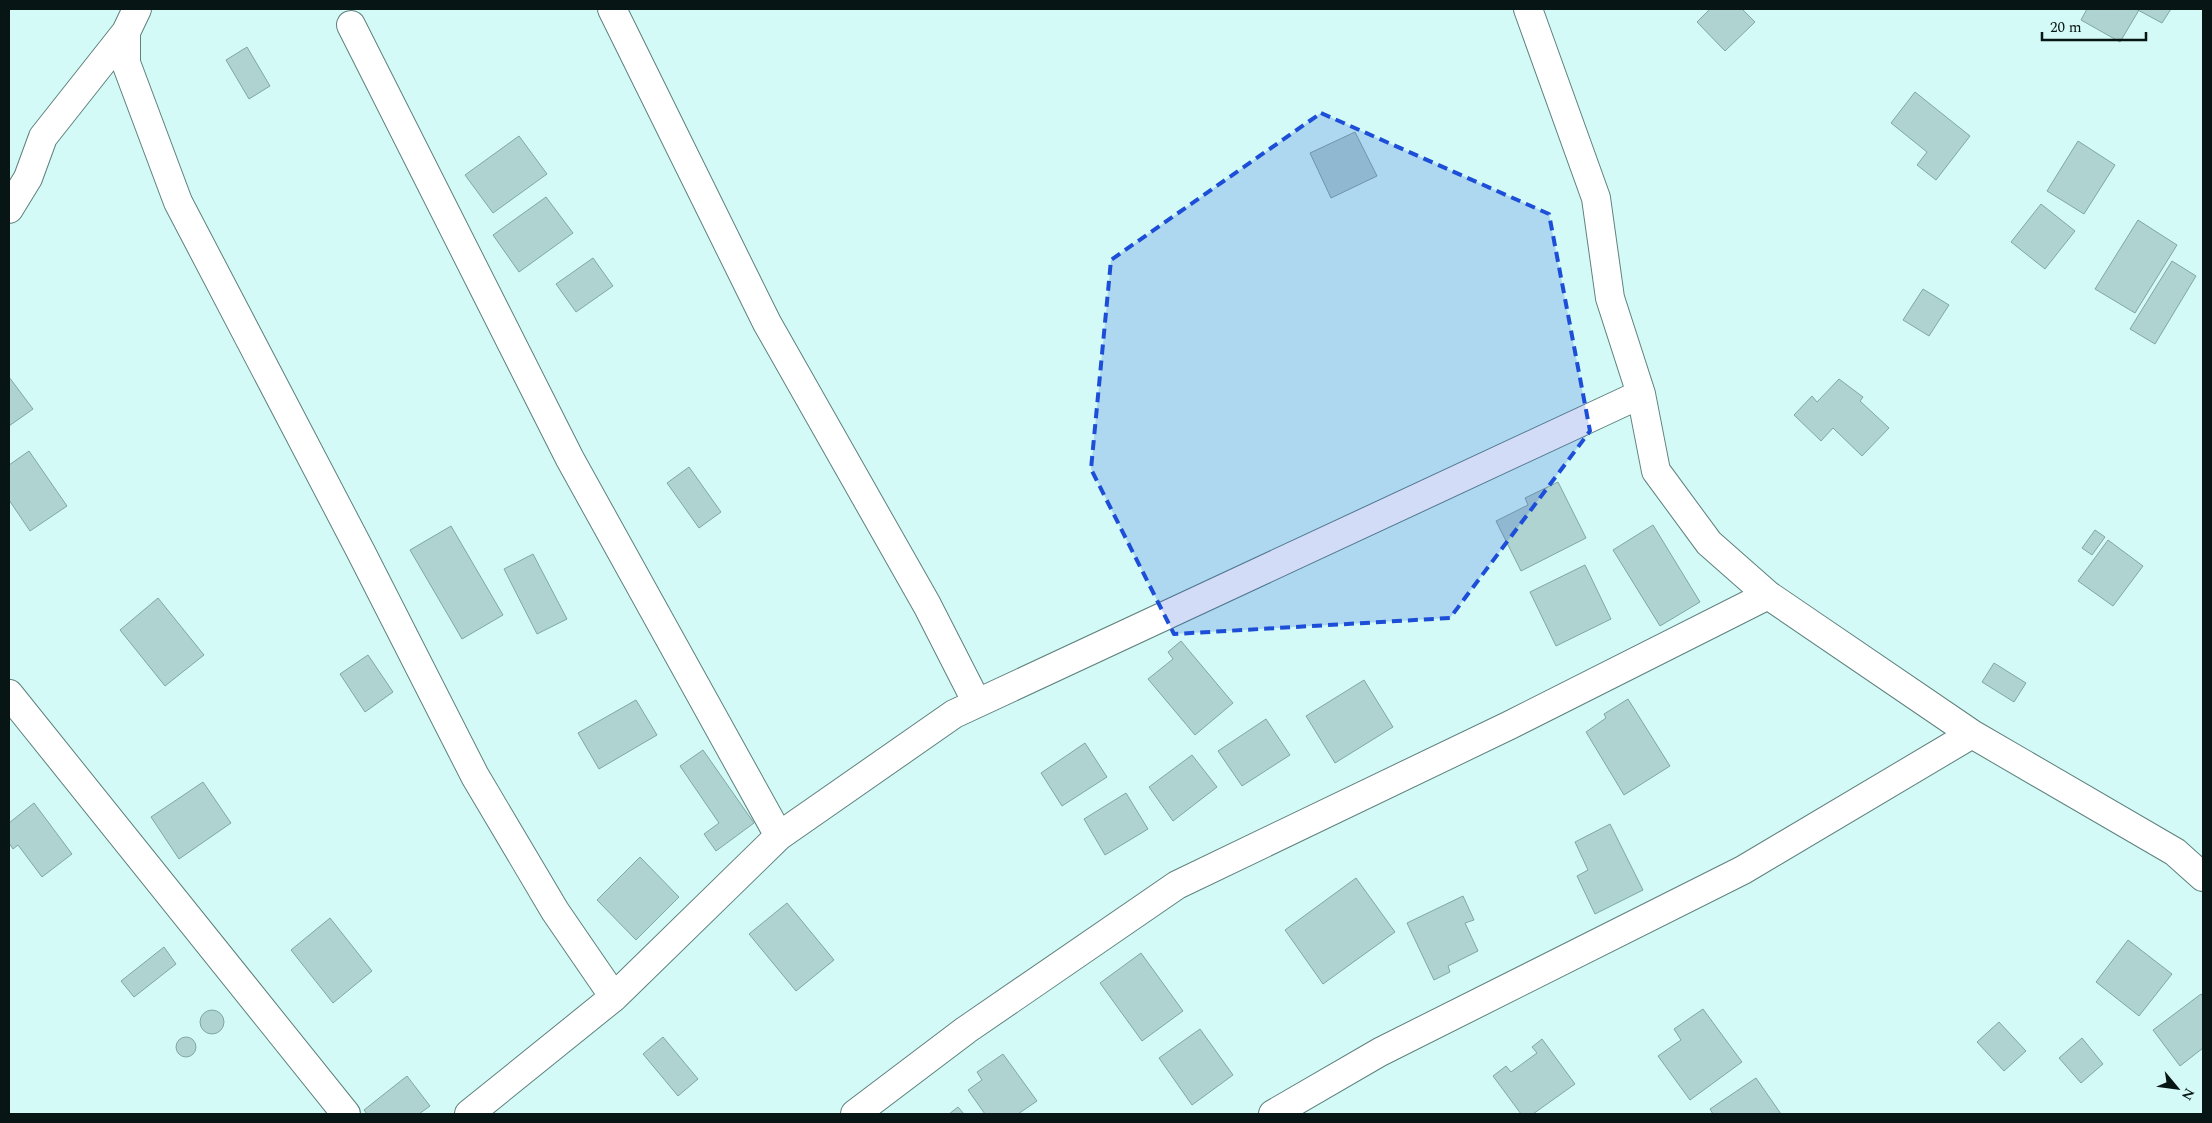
<svg xmlns="http://www.w3.org/2000/svg" width="2212" height="1123" viewBox="0 0 2212 1123" font-family="Spectral,serif">
	<style>
		.building { fill: #aed3d0; stroke: #82a6a3 }
		.lines { fill: none; stroke-linecap: round; stroke-linejoin: round }
		.minor-casing { stroke: #5e817e; stroke-width: 30 }
		.minor { stroke: #fff; stroke-width: 28 }
		.marked { fill: #1d4ed8; fill-opacity: 0.2; stroke: #1d4ed8; stroke-width: 4; stroke-dasharray: 10 6; stroke-linejoin: round }
	</style>
	<rect width="100%" height="100%" fill="#d3faf6"/>
	<path class="building" d="M1710,9H1742L1755,22L1725,51L1697,22Z
		M2087,9H2136L2139,10L2120,42L2081,20Z
		M2136,9H2171L2162,23Z
		M247,47L270,86L249,99L226,60Z
		M1915,92L1970,136L1936,180L1917,165L1927,152L1891,123Z
		M1355,132L1377,176L1331,198L1310,153Z
		M519,136L547,174L493,213L465,175Z
		M2078,141L2115,165L2084,214L2047,191Z
		M546,197L573,233L519,272L493,235Z
		M2041,204L2075,231L2045,269L2011,242Z
		M2138,220L2177,245L2135,313L2095,289Z
		M593,258L613,286L576,312L556,284Z
		M2172,261L2196,276L2155,344L2130,329Z
		M1923,289L1949,305L1929,336L1903,320Z
		M9,377L33,409L9,426Z
		M1839,379L1863,397L1860,401L1889,428L1862,456L1833,428L1821,441L1794,415L1812,396L1817,402Z
		M29,451L67,506L30,531L9,500V465Z
		M689,467L721,512L699,528L667,483Z
		M1558,482L1586,538L1521,571L1496,521L1528,505L1525,498Z
		M1653,525L1700,602L1660,626L1613,550Z
		M451,526L503,615L462,639L410,550Z
		M2095,530L2105,537L2092,555L2082,548Z
		M2108,540L2143,566L2113,606L2078,581Z
		M533,554L567,619L537,634L504,569Z
		M1585,565L1611,619L1556,646L1530,592Z
		M158,598L204,655L165,686L120,630Z
		M1181,641L1233,703L1195,735L1148,679L1173,659L1168,652Z
		M368,655L393,692L365,712L340,674Z
		M1994,663L2026,683L2014,702L1982,682Z
		M1364,680L1393,727L1335,763L1306,716Z
		M1628,699L1670,766L1624,795L1586,732L1606,718L1604,714Z
		M636,700L657,735L599,769L578,733Z
		M1266,719L1290,755L1242,786L1218,751Z
		M1085,743L1107,777L1062,806L1041,773Z
		M703,750L754,823L716,851L704,834L719,823L680,766Z
		M1192,755L1217,787L1173,821L1149,787Z
		M203,782L231,823L179,859L151,817Z
		M1126,793L1148,829L1105,855L1084,819Z
		M34,803L72,854L42,877L18,845L13,849L9,843V823Z
		M1610,824L1643,890L1595,914L1577,876L1588,870L1575,842Z
		M640,857L679,897L636,940L597,900Z
		M1356,878L1395,932L1323,984L1285,930Z
		M1463,896L1474,920L1465,923L1478,951L1448,966L1450,972L1434,980L1407,923Z
		M787,903L834,960L796,991L749,934Z
		M330,918L372,971L333,1003L291,950Z
		M2128,940L2172,974L2139,1016L2096,982Z
		M164,947L176,964L134,997L121,981Z
		M1141,953L1183,1011L1142,1041L1100,983Z
		M2201,994L2203,997V1048L2180,1066L2153,1030Z
		M1703,1009L1742,1062L1690,1100L1658,1056L1681,1040L1674,1029Z
		M200 1022a12 12 0 1 1 24 0a12 12 0 1 1-24 0Z
		M1999,1022L2026,1051L2004,1071L1977,1042Z
		M1200,1029L1233,1075L1192,1105L1159,1058Z
		M176 1047a10 10 0 1 1 20 0a10 10 0 1 1-20 0Z
		M663,1037L698,1079L678,1096L643,1054Z
		M2082,1038L2103,1064L2081,1083L2059,1058Z
		M1542,1039L1575,1084L1533,1114H1521L1493,1076L1506,1066L1511,1072L1537,1053L1532,1047Z
		M1003,1054L1037,1101L1018,1114H985L968,1090L982,1080L977,1072Z
		M407,1076L430,1106L419,1114H367L364,1110Z
		M1756,1078L1781,1114H1713L1710,1109Z
		M958,1107L964,1114H949Z"/>
	<g class="lines">
		<defs>
			<path id="minor" d="M137,9L126,32V63L178,202L361,552L475,776L555,911L614,997L779,836L954,714L1641,394
				M612,9L767,323L927,605L977,703
				M1528,9L1596,198L1610,298L1641,394L1656,471L1709,543L1768,595L1972,734L2175,852L2203,877
				M351,25L570,459L779,836
				M9,209L28,178L43,137L126,32
				M9,694L346,1114
				M469,1114L614,997
				M855,1114L966,1030L1177,885L1510,725L1768,595
				M1273,1114L1380,1052L1743,870L1972,734"/>
		</defs>
		<use href="#minor" class="minor-casing"/>
		<use href="#minor" class="minor"/>
	</g>
	<path class="marked" d="M1321,113L1549,214L1590,431L1450,618L1174,634L1091,469L1111,260Z"/>
	<rect width="2212" height="1123" fill="none" stroke="#071514" stroke-width="20"/>
	<g transform="translate(2177 1088) rotate(119)" stroke="#d3faf6" stroke-width="4" paint-order="stroke">
	<path d="M0-4L9 19L0 12L-9 19Z" fill="#071514"/>
	<text y="-8" font-size="14" font-weight="bold" text-anchor="middle" fill="#071514">N</text>
	</g>
	<path d="M2042 32v8h104v-8" fill="none" stroke="#071514" stroke-width="2.5"/>
	<text x="2050" y="32" font-size="15" fill="#071514" stroke="#d3faf6" stroke-width="4" paint-order="stroke">20 m</text>
</svg>
